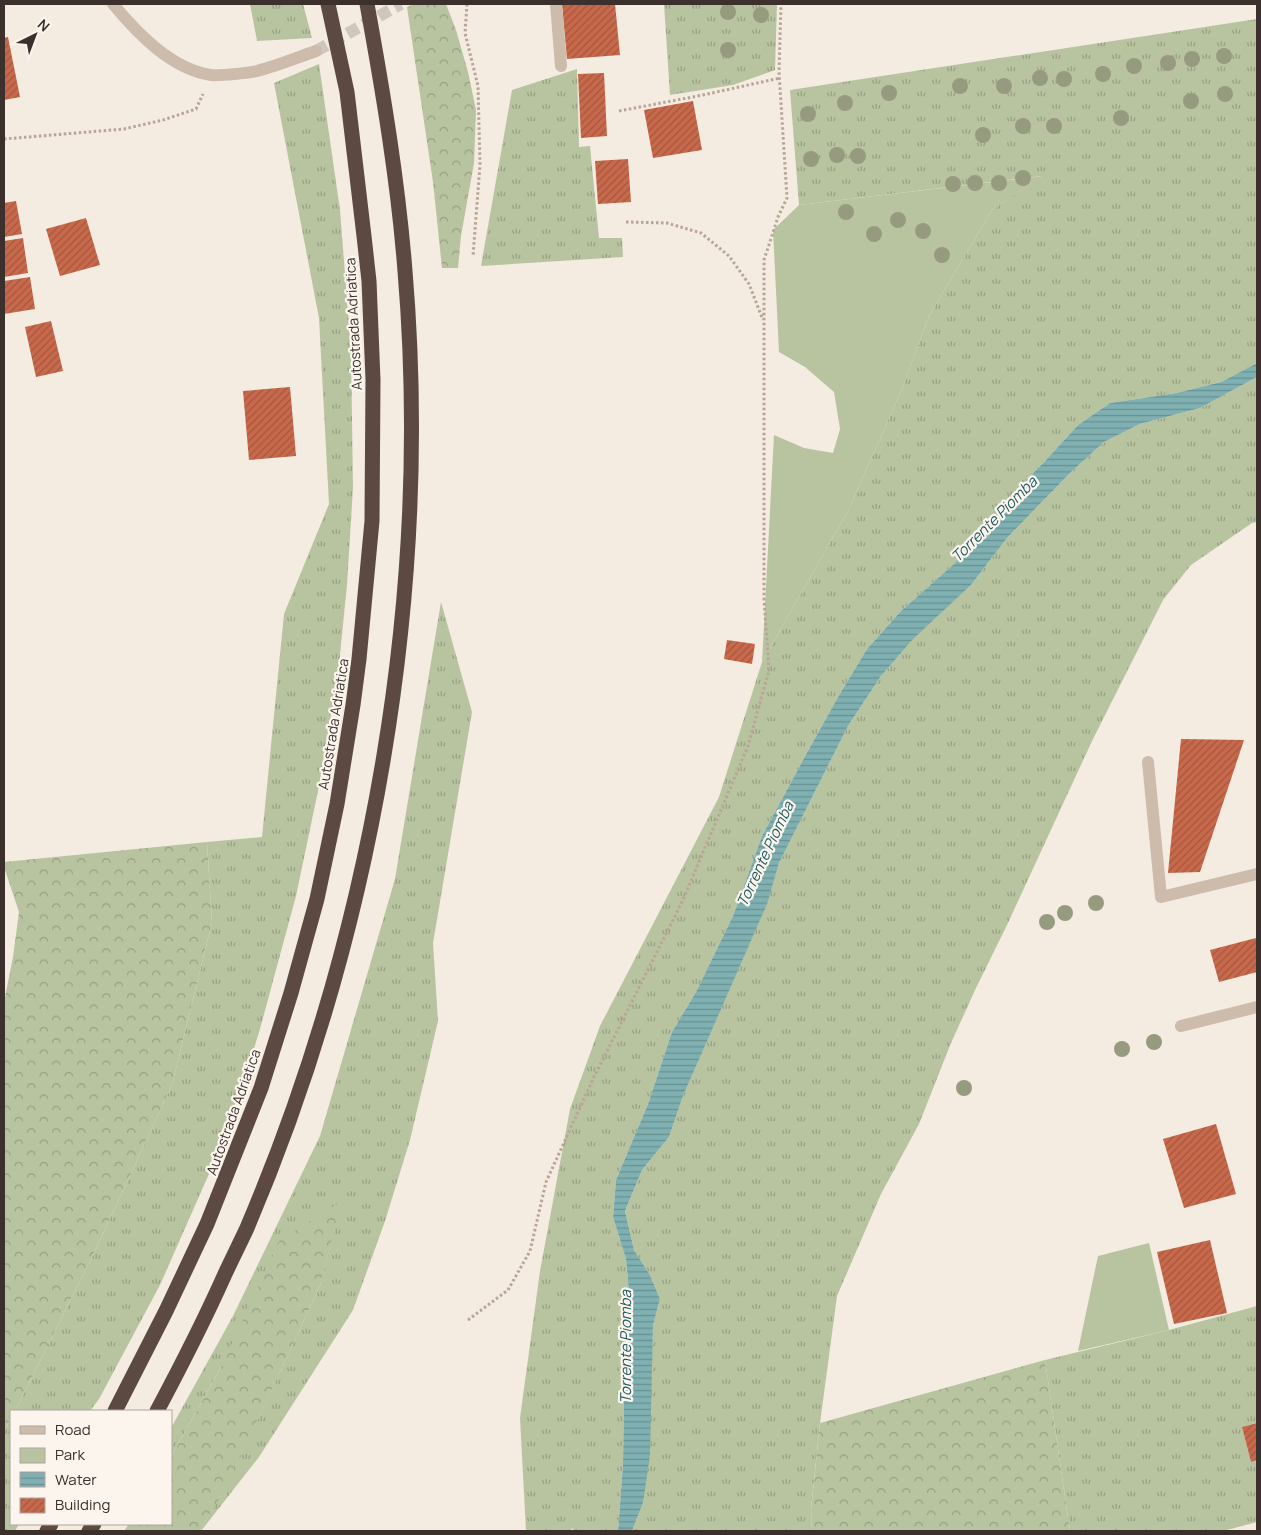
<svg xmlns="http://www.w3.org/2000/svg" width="1261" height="1535" viewBox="0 0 1261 1535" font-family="Manrope,sans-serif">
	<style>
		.grass { fill: url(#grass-tufts) }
		.forest { fill: url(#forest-crowns) }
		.green { fill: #b8c4a0 }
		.water { fill: url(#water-rules) }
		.building { fill: url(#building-hatch) }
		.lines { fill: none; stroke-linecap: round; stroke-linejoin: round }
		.street-tunnel { stroke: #cfc6bd; stroke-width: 12; stroke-dasharray: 12 6; stroke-linecap: butt }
		.path { stroke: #b9a596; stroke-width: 3; stroke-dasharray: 2.5 2.5; stroke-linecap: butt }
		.lane { stroke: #cdbbac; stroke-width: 12 }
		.street { stroke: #cdbbac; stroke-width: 12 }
		.highway { stroke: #5c4a42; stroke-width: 15 }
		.tree { fill: #969b7f }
		.labels { text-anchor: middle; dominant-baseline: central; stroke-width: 4.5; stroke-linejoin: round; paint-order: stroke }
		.street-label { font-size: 14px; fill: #3b302b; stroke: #fbf5ee }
		.water-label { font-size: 15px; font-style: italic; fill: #1f5a5e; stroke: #fbf5ee }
	</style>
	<defs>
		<pattern id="grass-tufts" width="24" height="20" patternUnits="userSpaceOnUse" patternTransform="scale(1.25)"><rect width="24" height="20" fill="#b8c4a0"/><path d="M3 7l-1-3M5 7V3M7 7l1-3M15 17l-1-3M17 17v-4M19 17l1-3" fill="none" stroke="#97a083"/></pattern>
		<pattern id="forest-crowns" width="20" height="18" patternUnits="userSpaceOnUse" patternTransform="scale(1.25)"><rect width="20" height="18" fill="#b8c4a0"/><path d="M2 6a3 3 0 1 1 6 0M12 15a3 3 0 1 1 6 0" fill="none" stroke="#97a083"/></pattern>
		<pattern id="water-rules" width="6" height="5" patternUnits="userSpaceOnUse" patternTransform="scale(1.25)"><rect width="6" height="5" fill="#7fb0b2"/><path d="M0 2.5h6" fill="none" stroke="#699091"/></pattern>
		<pattern id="building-hatch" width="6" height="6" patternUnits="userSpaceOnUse" patternTransform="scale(1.25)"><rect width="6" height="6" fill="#c8694b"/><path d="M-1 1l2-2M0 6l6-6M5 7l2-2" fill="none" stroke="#a4573f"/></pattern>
	</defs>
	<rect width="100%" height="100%" fill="#f4ebe1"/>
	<path class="grass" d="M250,4H303L312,38L257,41Z
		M664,4H777L775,70L733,85L670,95Z
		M1257,19V363L1221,382L1176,393L1110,403L1078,425L1046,460L1011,496L955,563L901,611L867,649L838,697L809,749L762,836L733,916L696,992L672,1032L648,1104L616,1180L613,1217L626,1259L630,1303L624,1397L623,1464L618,1531H574L572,1528L571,1531H526L520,1418L540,1271L570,1109L600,1026L719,797L762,662L848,511L902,389L929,316L992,210L1042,176L799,205L790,90Z
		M319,64L340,210L351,351L353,488L347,585L338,674L318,791L296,896L260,1029L247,1071L212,1167L160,1285L99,1399L90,1411H15L94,1253L172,1085L212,922L207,842L262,837L284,614L329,504L319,318L274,83Z
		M577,69L579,147L590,146L599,238H622L623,257L481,266L512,90Z
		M1257,377V522L1252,523L1191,565L1163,600L1092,741L1007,925L976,988L951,1043L919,1124L881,1194L837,1296L820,1423L811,1509L812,1531H632L643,1503L653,1325L660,1299L650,1275L634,1250L625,1211L642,1170L669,1137L683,1096L766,904L779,863L848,726L881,676L912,639L971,585L1007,538L1071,472L1104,442L1140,424L1200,408Z
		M441,602L472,712L433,943L438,1021L410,1140L385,1221L353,1310L259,1457L201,1531H199L226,1487L320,1286L341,1202L221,1367L171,1457V1428L233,1316L320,1136L395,879Z
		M1257,1306V1423L1242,1427L1251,1462L1257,1460V1522L1223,1531H1070L1045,1360L1169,1330Z
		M11,1418V1524H19L15,1531H4V1432Z"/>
	<path class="forest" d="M414,4H446L456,30L468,72L476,110L474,163L461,236L458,268H442L433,182L407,7Z
		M207,842L212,922L172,1085L94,1253L15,1411H11V1418L4,1432V1002L13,957L19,912L4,867V862Z
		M342,1201L320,1286L226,1488L199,1531H124L129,1524H171V1457L221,1367L279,1241Z
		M1045,1360L1070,1531H812L811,1510L820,1423Z"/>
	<path class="green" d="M1043,176L992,210L929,316L902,389L848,511L762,662L774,435L804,448L833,453L840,429L834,392L805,367L779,352L773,230L799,205Z
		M1149,1243L1169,1330L1078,1351L1098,1256Z"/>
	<path class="water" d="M1257,363V377L1200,408L1140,424L1104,442L1071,472L1007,538L971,585L912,640L881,676L848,726L779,863L767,904L683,1096L669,1137L642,1170L625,1211L634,1250L650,1275L660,1299L653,1325L650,1455L643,1503L632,1531H618L623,1464L624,1397L630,1303L626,1259L613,1217L616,1180L648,1104L672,1032L696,992L733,916L762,836L809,749L838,697L867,649L901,611L955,563L1011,496L1046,460L1078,425L1110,403L1176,393L1221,382Z"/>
	<path class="building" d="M562,4H615L620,55L567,59Z
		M8,37L20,97L4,100V38Z
		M604,73L607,136L581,138L578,74Z
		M693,101L702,150L653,158L644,110Z
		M628,159L631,202L598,204L595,161Z
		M16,201L22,234L4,237V203Z
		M86,218L100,265L60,276L46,229Z
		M23,238L28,273L4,277V241Z
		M30,277L35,309L4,314V281Z
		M51,321L63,371L36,377L25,327Z
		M290,387L296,456L249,460L243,391Z
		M727,640L755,644L752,664L724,659Z
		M1181,739L1244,740L1200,872L1168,873Z
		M1256,938L1257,944V972L1219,982L1210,950Z
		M1216,1124L1236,1194L1184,1208L1163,1139Z
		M1210,1240L1227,1313L1174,1324L1157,1252Z
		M1257,1423V1460L1251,1462L1242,1427Z"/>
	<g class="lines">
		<path class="street-tunnel" d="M316,51L401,4"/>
		<path class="path" d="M467,4L465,33L478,86L480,165L473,256
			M619,111L703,95L780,78
			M4,139L124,129L163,120L196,109L203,94
			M626,222L667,223L701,233L729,256L749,284L763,320
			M468,1320L508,1290L530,1251L546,1182L594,1077L682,902L748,746L769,670L764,599V260L778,217L787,198L779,72L781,4"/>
		<path class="lane" d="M556,4L561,66
			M1148,762L1161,897L1257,874
			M1181,1026L1257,1007"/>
		<path class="street" d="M113,4C137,33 171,69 211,75C220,76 248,73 257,71C277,66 296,58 316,51"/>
		<path class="highway" d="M115,1411L166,1311L207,1224L261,1088L291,993L317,899L337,804L353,705L359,659L372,521L373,380L369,281L364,236L347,92L328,4
			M157,1411C181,1366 204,1321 225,1274C232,1259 240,1243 247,1228C373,932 432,592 405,271C398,181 383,92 367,4
			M47,1531L51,1524
			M89,1531L94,1524"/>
	</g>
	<g class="tree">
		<circle cx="728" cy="12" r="8"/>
		<circle cx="761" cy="15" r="8"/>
		<circle cx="728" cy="50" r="8"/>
		<circle cx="1224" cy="56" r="8"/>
		<circle cx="1192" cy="59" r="8"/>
		<circle cx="1168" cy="63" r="8"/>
		<circle cx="1134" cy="66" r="8"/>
		<circle cx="1103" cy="74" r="8"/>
		<circle cx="1040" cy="78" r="8"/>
		<circle cx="1064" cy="79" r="8"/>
		<circle cx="960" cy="86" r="8"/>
		<circle cx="1004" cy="86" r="8"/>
		<circle cx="889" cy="93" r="8"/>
		<circle cx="1225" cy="94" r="8"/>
		<circle cx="1191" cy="101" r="8"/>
		<circle cx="845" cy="103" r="8"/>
		<circle cx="808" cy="114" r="8"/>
		<circle cx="1121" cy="118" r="8"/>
		<circle cx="1023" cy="126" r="8"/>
		<circle cx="1054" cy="126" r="8"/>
		<circle cx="983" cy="135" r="8"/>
		<circle cx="837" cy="155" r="8"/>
		<circle cx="858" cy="156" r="8"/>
		<circle cx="811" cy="159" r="8"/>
		<circle cx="1023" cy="178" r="8"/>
		<circle cx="975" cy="183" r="8"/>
		<circle cx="999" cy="183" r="8"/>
		<circle cx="953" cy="184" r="8"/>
		<circle cx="846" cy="212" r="8"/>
		<circle cx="898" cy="220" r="8"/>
		<circle cx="923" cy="231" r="8"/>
		<circle cx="874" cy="234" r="8"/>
		<circle cx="942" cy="255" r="8"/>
		<circle cx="1096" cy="903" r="8"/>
		<circle cx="1065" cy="913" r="8"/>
		<circle cx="1047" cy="922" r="8"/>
		<circle cx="1154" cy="1042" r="8"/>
		<circle cx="1122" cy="1049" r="8"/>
		<circle cx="964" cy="1088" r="8"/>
	</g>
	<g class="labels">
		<g class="street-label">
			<text transform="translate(353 324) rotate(-93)">Autostrada Adriatica</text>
			<text transform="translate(333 724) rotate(-81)">Autostrada Adriatica</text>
			<text transform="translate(233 1112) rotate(-70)">Autostrada Adriatica</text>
		</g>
		<g class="water-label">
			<text transform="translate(994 519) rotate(-45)">Torrente Piomba</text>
			<text transform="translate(765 854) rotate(-65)">Torrente Piomba</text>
			<text transform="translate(625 1347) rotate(-90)">Torrente Piomba</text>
		</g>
	</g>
	<rect width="1261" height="1535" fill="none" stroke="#3b302b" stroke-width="10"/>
	<rect x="10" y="1410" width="162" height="115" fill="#fbf5ee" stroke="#aea6a0"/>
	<rect x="20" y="1426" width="25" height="8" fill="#cdbbac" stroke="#aea6a0"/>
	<text x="55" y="1435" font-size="15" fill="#3b302b">Road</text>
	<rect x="20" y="1448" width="25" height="15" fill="#b8c4a0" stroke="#aea6a0"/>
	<text x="55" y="1460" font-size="15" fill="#3b302b">Park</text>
	<rect x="20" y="1472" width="25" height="15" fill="url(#water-rules)" stroke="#aea6a0"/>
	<text x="55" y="1485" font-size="15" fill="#3b302b">Water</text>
	<rect x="20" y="1498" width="25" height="15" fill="url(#building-hatch)" stroke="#aea6a0"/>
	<text x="55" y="1510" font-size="15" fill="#3b302b">Building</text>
	<g transform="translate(35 35) rotate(42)" stroke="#fbf5ee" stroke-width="4" paint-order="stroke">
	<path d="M0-4L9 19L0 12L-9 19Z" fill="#3b302b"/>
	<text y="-8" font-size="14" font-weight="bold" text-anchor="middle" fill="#3b302b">N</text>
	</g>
</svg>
